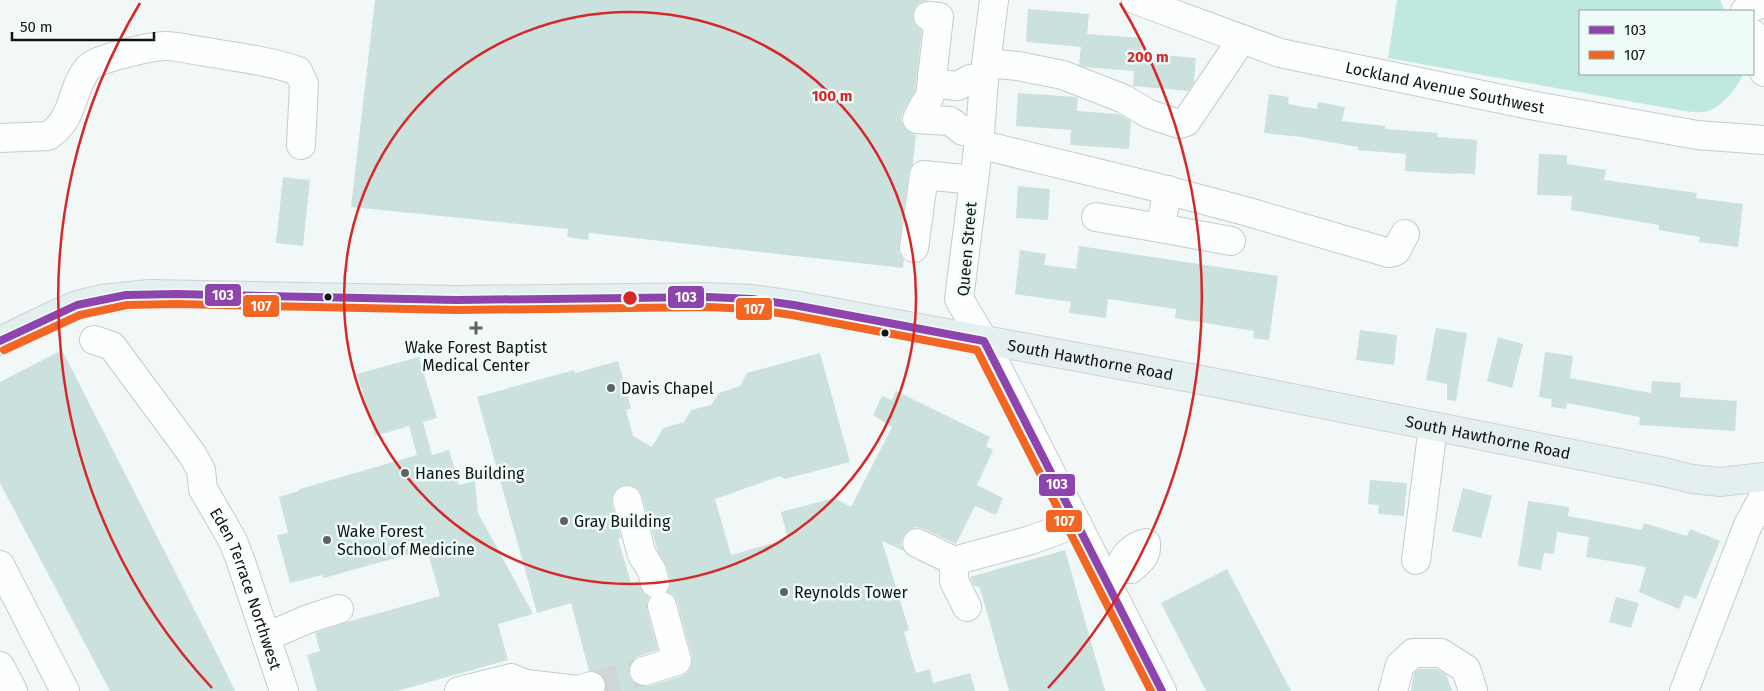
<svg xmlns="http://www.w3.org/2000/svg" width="1764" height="691" viewBox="0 0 1764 691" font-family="'Fira Sans',sans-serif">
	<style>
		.green { fill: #bfe8e1 }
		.building { fill: #cae1de; fill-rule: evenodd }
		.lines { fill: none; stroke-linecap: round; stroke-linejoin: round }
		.minor-tunnel { stroke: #d0d6d5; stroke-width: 28; stroke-dasharray: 28 14; stroke-linecap: butt }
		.minor-casing { stroke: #c7cbcb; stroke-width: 30 }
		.major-casing { stroke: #cfd2d1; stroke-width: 30 }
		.minor { stroke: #fdfefe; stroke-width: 28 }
		.major { stroke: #e4f0ef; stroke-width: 28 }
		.bus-1-casing { stroke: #effbf9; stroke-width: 11 }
		.bus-2-casing { stroke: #effbf9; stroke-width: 11 }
		.bus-1 { stroke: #8e44ad; stroke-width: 8 }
		.bus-2 { stroke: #f26522; stroke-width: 8 }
		.ring { fill: none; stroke: #d62828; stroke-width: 2.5 }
		.bus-dot { fill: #101414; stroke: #effbf9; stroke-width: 2 }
		.poi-dot { fill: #5f6463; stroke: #effbf9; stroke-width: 2 }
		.labels { text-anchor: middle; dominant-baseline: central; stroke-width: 5; stroke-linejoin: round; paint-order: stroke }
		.street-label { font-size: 16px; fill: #101414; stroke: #effbf9 }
		.poi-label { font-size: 16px; fill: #101414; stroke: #effbf9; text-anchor: start }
		.centre { fill: #d62828; stroke: #effbf9; stroke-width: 2.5 }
		.ring-label { font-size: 15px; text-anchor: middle; font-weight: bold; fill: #d62828; stroke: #effbf9; stroke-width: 5; stroke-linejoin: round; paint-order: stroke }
		.line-badge { stroke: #effbf9; stroke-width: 2 }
		.badge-label { font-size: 14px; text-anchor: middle; font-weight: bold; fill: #fff }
	</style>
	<rect width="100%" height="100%" fill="#f2f8f7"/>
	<path class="green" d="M1397,0H1720L1725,11H1580V74H1743C1738,87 1722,107 1708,111C1700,113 1692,112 1684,111L1388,58Z"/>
	<path class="building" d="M375,0H929L921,2L915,7L913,14L914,23L922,30L915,91L903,112L901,119L904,127L909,132L916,135L913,164L909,173L899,246V253L904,259L903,268L589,233L588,240L567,237L568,229L351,207Z
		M1028,9L1089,14L1087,34L1143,38L1141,53L1196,58L1194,83L1188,91L1133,86L1134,71L1084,67L1079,65L1081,47L1026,42Z
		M1018,93L1077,97L1078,98L1077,111L1118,114L1131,121L1129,149L1070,145L1071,130L1016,126Z
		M1269,94L1289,97L1288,104L1317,109L1318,102L1345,107L1342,121L1385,126V129L1438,133L1437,137L1477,140L1475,174L1457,173L1456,174L1405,171L1406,154L1358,150V147L1302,137L1264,133Z
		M1539,154L1567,155V164L1606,170L1604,180L1697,193L1696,198L1743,204L1738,247L1699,242L1700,237L1659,230V225L1571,210L1572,196L1537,195Z
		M283,177L310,180L303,246L276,243Z
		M1018,186L1050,189L1048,220L1016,218Z
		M1079,246L1278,276L1269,340L1253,338L1254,331L1175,318L1176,309L1108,299L1106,318L1069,313L1071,302L1015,294L1020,250L1046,254L1044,265L1076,269Z
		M1436,328L1467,333L1456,401L1447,400V384L1426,380Z
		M1360,330L1397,335L1394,365L1356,360Z
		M1498,337L1523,344L1512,388L1487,381Z
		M62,350L220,660L235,691H110L0,483V382Z
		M1545,352L1573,356L1570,378L1651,393L1652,381L1681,383L1680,397L1737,401L1735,431L1639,425L1640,417L1567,403L1566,409L1551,407L1552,399L1539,397Z
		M820,353L850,462L785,479L780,476L715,499L731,555L788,539L781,512L834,498L851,507L892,427L873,415L882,396L892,400L896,391L990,437L986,446L993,450L977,485L1003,498L996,515L975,506L956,544L924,529L916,527L909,530L903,536L901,544L904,551L882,541L909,630L904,632L916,673L930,669L933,683L970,673L975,691H606V682L602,675L595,671H589L571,603L537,613L477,397L574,370L575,373L618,361L631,408L626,410L633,436L652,447L663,428L684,422L691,410L711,405L719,393L740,386L747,373ZM623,485H630L638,489L642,496L658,552L667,567L670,580V587L667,592L673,595L677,602L692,657V665L688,672L682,676L648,686H641L634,683L629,675V667L633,660L639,656L658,650L647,610V603L649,597L643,593L638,581L631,583L618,539L621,538L612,504V497L616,489Z
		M419,357L437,418L423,422L432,455L449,450L459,485L475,481L478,513L533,614L498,624L508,660L397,691H317L307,655L320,651L315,633L347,622L440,596L427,549L324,578L322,575L290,583L277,535L288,533L279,497L298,491L300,489L417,455L409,426L375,436L357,374Z
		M1370,480L1407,483L1404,516L1378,514L1379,505L1368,504Z
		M1463,488L1492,496L1481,538L1452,531Z
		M1528,501L1569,507L1568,516L1642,530L1644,523L1687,536L1690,529L1720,541L1696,599L1685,595L1679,609L1639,592L1646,567L1586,557L1589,537L1557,532L1554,554L1544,553L1541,570L1518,566Z
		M1065,550L1105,691H1009L980,588L973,585L970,577Z
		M1227,569L1291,691H1206L1161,603Z
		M1616,597L1639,603L1631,628L1609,622Z
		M1418,669H1436L1446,674L1452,691H1411L1414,673Z"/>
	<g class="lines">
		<path class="minor-tunnel" d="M591,686L644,671"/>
		<defs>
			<g id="minor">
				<path d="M994,0L984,80L980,133L959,299L984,341L1162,691"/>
				<path id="s1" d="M1136,0L1280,53L1530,105L1697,135L1764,140"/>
				<path d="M1745,11L1764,2"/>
				<path d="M928,16L939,17L930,96L923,107L917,119L950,121L963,131L980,133"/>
				<path d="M1753,34L1760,53L1764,72"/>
				<path d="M986,63L1018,66L1063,75L1124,99L1149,114L1179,124L1186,122L1242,39"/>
				<path d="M932,75L938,84L958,86L970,79L984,80"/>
				<path d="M0,138L48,136C76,118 70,89 88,68C97,58 149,47 164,46C175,45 190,50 201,51C234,57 267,60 298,71L304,84L301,145"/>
				<path d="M978,144L1151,186L1245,211L1389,253L1396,251L1405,234"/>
				<path d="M1168,190L1160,228L1231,241"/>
				<path d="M1096,217L1160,228"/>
				<path d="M914,248L924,175L974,180"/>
				<path id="s2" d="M94,340L112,346L192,454L201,470L203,489L233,541L241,562L284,691"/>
				<path d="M627,500L642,555L652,571L655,583"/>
				<path d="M917,543L954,561L1031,540L1077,523"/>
				<path d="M1416,560L1433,427"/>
				<path d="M954,561V581L967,607"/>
				<path d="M0,565L65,691"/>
				<path d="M1106,582L1121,569H1131C1141,560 1147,557 1146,543C1134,546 1121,556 1121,569"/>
				<path d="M266,637L308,619L339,609"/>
				<path d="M0,666L13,691"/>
				<path d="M644,671L677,661L662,606"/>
				<path d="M526,684L578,690L591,686"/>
				<path d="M459,691L511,678L526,684L528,691"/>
				<path d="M1393,691L1400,665L1413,653H1441L1466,669L1473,691"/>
				<path d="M1684,691L1748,525L1764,496"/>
			</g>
			<g id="major">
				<path id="s3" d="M0,341L54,315L77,305L101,299L150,294L457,300L708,297L752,299L794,305L1191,378L1664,472L1692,479L1720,482L1764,477"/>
			</g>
		</defs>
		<use href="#minor" class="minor-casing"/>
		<use href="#major" class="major-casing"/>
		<use href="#minor" class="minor"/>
		<use href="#major" class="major"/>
		<defs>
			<path id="bus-1" d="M0,341L77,305L126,295L176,294L457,300L708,297L752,299L794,305L984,341L1162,691"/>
			<path id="bus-2" d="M4,350L80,315L127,305L176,304L457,310L708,307L751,309L792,315L977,350L1151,691"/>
		</defs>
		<use href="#bus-1" class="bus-1-casing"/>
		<use href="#bus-2" class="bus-2-casing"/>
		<use href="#bus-1" class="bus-1"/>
		<use href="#bus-2" class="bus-2"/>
	</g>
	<g class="ring">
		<circle cx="630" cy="298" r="286"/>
		<path d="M212 688A572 572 0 0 1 140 3M1120 3A572 572 0 0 1 1048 688"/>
	</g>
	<g class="bus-dot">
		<circle cx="328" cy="297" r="4.5"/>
		<circle cx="885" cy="333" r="4.5"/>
	</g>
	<g class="poi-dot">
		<path d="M473.5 320.5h5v5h5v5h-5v5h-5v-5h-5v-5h5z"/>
		<circle cx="611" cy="388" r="5"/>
		<circle cx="405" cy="473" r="5"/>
		<circle cx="564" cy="521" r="5"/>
		<circle cx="327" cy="540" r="5"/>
		<circle cx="784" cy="592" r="5"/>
	</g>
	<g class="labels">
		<g class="street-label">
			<text stroke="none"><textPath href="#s1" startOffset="322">Lockland Avenue Southwest</textPath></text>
			<text transform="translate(967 249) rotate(-85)">Queen Street</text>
			<text stroke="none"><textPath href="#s3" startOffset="1105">South Hawthorne Road</textPath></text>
			<text stroke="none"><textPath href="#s3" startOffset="1510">South Hawthorne Road</textPath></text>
			<text stroke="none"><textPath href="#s2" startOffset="300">Eden Terrace Northwest</textPath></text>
		</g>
		<g class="poi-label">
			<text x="476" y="347" text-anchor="middle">Wake Forest Baptist<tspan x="476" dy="18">Medical Center</tspan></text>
			<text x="621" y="388">Davis Chapel</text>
			<text x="415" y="473">Hanes Building</text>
			<text x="574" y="521">Gray Building</text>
			<text x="337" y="531">Wake Forest<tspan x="337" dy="18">School of Medicine</tspan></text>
			<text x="794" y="592">Reynolds Tower</text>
		</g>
	</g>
	<circle cx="630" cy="298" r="8" class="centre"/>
	<g class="ring-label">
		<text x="1148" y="62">200 m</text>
		<text x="832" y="101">100 m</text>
	</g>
	<g class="line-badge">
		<rect x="204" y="283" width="38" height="24" rx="5" fill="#8e44ad"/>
		<rect x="667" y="285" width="38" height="24" rx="5" fill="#8e44ad"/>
		<rect x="242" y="294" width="38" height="24" rx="5" fill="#f26522"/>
		<rect x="735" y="297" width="38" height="24" rx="5" fill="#f26522"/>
		<rect x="1038" y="473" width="38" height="24" rx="5" fill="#8e44ad"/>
		<rect x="1045" y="509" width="38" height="24" rx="5" fill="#f26522"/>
	</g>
	<g class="badge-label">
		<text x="223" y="300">103</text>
		<text x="686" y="302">103</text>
		<text x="261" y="311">107</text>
		<text x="754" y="314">107</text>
		<text x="1057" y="489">103</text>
		<text x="1064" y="526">107</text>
	</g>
	<rect x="1579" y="10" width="175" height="65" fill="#effbf9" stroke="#969f9d"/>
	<rect x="1589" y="26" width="25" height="8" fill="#8e44ad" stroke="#969f9d"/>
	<text x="1624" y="35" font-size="15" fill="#101414">103</text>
	<rect x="1589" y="51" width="25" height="8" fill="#f26522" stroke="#969f9d"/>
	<text x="1624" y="60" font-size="15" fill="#101414">107</text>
	<path d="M12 32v8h142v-8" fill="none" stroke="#101414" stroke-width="2.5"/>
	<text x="20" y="32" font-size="15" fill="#101414" stroke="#effbf9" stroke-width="4" paint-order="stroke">50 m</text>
</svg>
